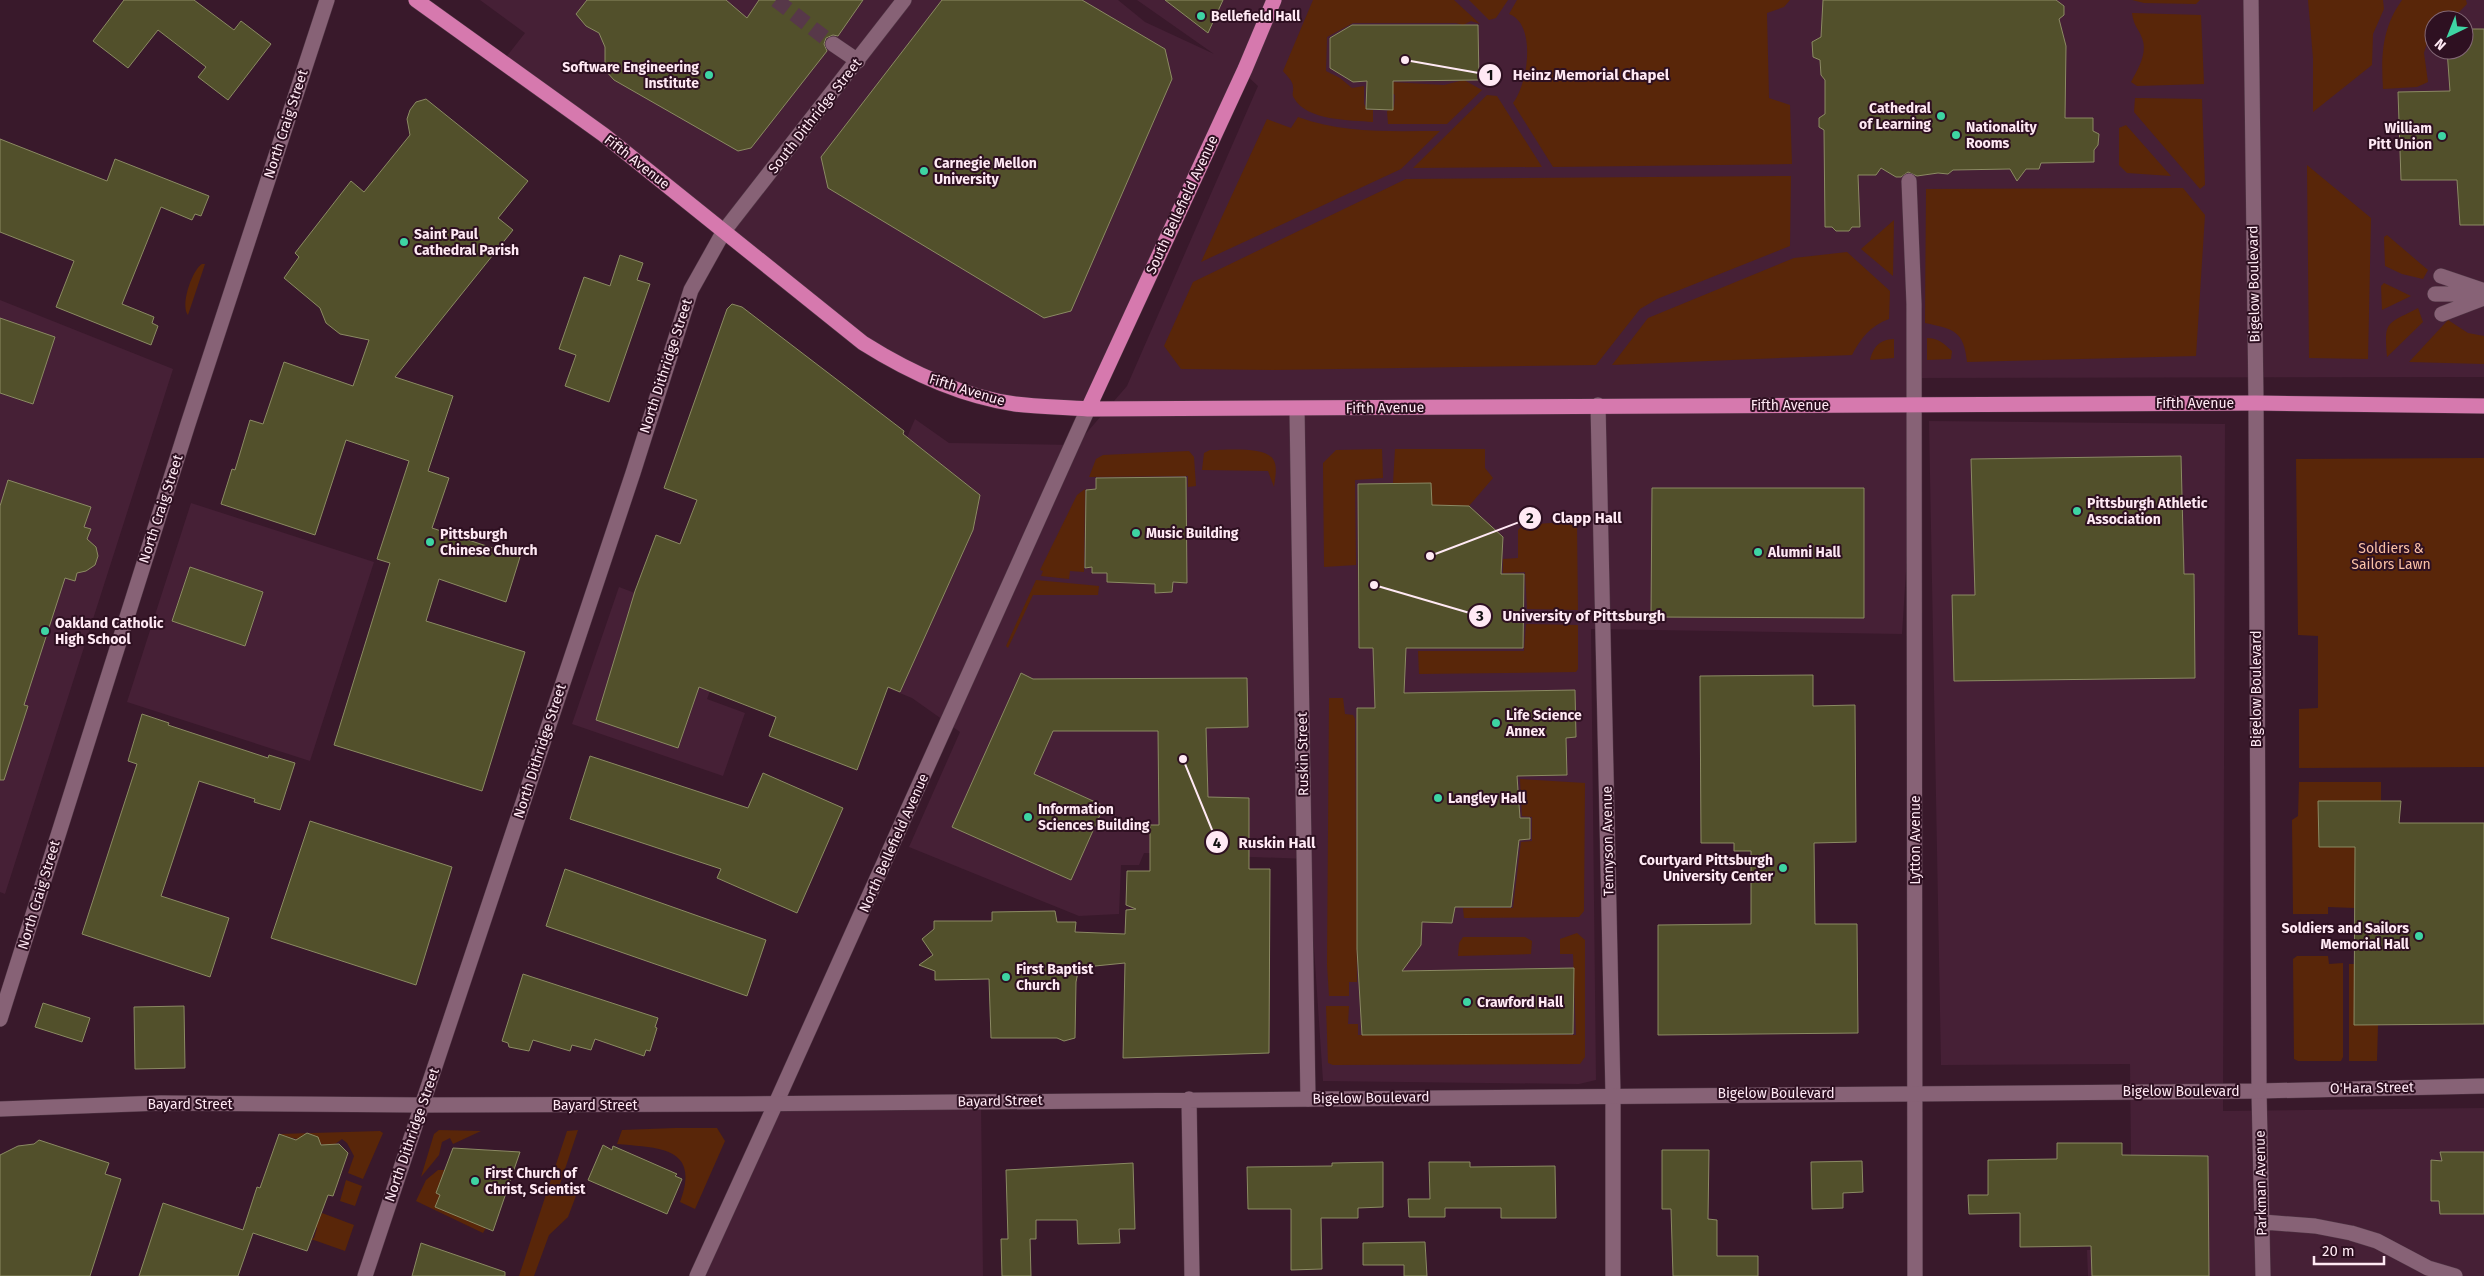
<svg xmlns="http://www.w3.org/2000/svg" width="2484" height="1276" viewBox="0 0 2484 1276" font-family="'Fira Sans',sans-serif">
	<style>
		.built { fill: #462036; fill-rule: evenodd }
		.green { fill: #592609 }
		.building { fill: #52502b; stroke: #8b8a63 }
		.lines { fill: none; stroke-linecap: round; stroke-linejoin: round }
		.minor-tunnel { stroke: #573849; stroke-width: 15; stroke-dasharray: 15 8; stroke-linecap: butt }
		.pedestrian-casing { stroke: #503645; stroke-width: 16 }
		.minor-casing { stroke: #503645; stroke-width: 16 }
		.tertiary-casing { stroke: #503645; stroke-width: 16 }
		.secondary-casing { stroke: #503645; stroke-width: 16 }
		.trunk-casing { stroke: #503645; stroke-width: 16 }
		.pedestrian { stroke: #876276; stroke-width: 15 }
		.minor { stroke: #876276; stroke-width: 15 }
		.tertiary { stroke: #876276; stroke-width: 15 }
		.secondary { stroke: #876276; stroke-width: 15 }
		.trunk { stroke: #d679ae; stroke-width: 15 }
		.poi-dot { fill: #3ed4a3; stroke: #2e1021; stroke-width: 2 }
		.labels { text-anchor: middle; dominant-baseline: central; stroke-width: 4; stroke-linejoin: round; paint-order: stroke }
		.poi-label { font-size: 14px; font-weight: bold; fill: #ffe9f4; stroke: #2e1021; text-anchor: start }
		.street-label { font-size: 14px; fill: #ffe9f4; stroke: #2e1021 }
		.park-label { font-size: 14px; fill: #fac1a6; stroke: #2e1021 }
		.leader { fill: none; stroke: #ffe9f4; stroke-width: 2 }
		.callout-dot { fill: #ffe9f4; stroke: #2e1021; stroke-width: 2 }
		.mark-label { font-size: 15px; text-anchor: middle; font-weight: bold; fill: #111 }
		.callout-label { font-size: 15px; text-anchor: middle; font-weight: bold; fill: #ffe9f4; stroke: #2e1021; stroke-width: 4; stroke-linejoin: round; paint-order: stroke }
	</style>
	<rect width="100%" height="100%" fill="#39192b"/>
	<path class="built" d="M480,0H1118L1145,22L1214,54L1137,0H2484V377L1910,378L1908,541L1902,634L1591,629L1596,1080L1579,1084L1323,1081L1308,859L1144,853L1139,865H1121L1119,914L1079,916L909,847L960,732L912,698L811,657L915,419L949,443L1076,445L1127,386L1258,86L1244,73L1088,409L1004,402L899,366L503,61L525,33ZM2434,20H2464V50H2434Z
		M0,300L173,369L5,894L0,892Z
		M1929,421L2225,424L2223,1111L2484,1108V1276H2088L2087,1250L2132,1249L2130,1064L1941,1065Z
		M191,503L374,562L310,761L127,702Z
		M619,587L733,630L707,699L745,713L723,776L572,724Z
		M981,1101L983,1276H697L776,1103Z"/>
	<path class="green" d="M1313,0H1454L1480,24L1471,21L1463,25L1456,23H1353L1327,37L1326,71L1340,78L1352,88L1364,86V104L1367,110H1373V122C1351,120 1306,121 1294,98C1291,94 1294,91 1293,87C1293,81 1287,76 1283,71Z
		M1469,0H1508L1496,18L1489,20Z
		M1517,0H1790L1784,7L1767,13L1769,98L1790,105L1792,164L1553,167L1513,103C1528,84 1537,24 1509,14Z
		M2132,0H2200L2196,4L2144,3Z
		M2308,0H2383L2384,9L2373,34L2372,65L2313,112V58Z
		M2402,0H2466L2467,4L2456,15V20H2434V41L2427,43L2424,53L2428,82L2417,87L2383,89C2381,55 2382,28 2402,0Z
		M2132,13L2201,15L2204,84L2137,86L2131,82C2138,69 2148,53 2142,38C2138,27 2134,27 2132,13Z
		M1464,80L1482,90L1447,124H1388L1387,111L1394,107L1395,95L1391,92V82L1444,85Z
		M1487,95L1497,96L1542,167L1413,168Z
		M2135,98L2202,99L2205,185L2200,189L2134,112Z
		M1298,117C1344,134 1392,131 1440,131L1401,169L1201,262L1267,119L1291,128Z
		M2126,125L2171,176L2127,173L2119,165V128Z
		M2307,165L2371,218L2368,359L2309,358Z
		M1791,176L1790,246L1657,299L1640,309L1596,365L1274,370L1181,369L1164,346L1193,282L1406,179Z
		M2183,188L2205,215L2196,356L1967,362C1964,331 1954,329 1925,323L1926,189Z
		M1894,220L1893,276L1861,249Z
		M2387,235L2428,270L2423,279L2402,274L2385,266L2384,237Z
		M1847,252L1890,291L1889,319C1870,326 1861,338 1852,355L1612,365L1648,318L1794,258Z
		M202,264H205L188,315C180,306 192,270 202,264Z
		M2384,283L2411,296L2382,310L2381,286Z
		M2418,308L2423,322L2387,357C2384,320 2386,325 2418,308Z
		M2448,320L2468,333L2484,336V364L2409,362Z
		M1927,338C1938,338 1943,343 1952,351L1951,359L1927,360Z
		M1894,339V358L1870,360C1874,346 1879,340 1894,339Z
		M1382,449L1383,478L1355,480L1356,565L1324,567L1323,463L1336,450Z
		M1395,449H1485V468L1493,478L1469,506L1432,505L1431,483H1393Z
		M1210,450C1224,450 1265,446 1273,459C1278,466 1275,478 1274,487L1268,471L1202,470L1204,453Z
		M1189,451L1194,457L1196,486L1188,487V476L1089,477L1096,459L1103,455Z
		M2484,458V767L2299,768V709L2318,708V636L2298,635L2296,459Z
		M1085,489L1084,572L1070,571L1069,579L1041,576L1043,571L1040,570L1077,495Z
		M1530,518L1537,524L1577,521L1578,610L1527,609L1525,572L1503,573V559L1518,558V530Z
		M1036,580L1099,586L1098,595H1033L1008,648L1006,646Z
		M1526,624L1578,625V669L1576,672L1419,674L1418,651H1524Z
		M1329,698H1343L1345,714L1353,715L1355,719L1357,982H1349V996H1329L1327,965Z
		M1520,779L1585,783L1584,911L1579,917L1464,918L1463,908H1513L1521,842L1532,841V817L1522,816Z
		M2299,782H2381V801L2355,847V908L2328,907V914H2293L2292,820L2298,816Z
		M1577,933L1585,940V1057L1580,1064L1333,1065L1328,1063L1326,1006H1349L1348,1024H1358V1035H1576L1573,954H1560V939Z
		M1463,937H1525L1532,941L1531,954L1458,956L1459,943Z
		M2297,956H2328L2329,964L2343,963V1057L2341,1061H2298L2294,1059L2293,959Z
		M2349,964H2354V1025H2378L2377,1061H2349Z
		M675,1128H717L725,1141L695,1209L680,1202C701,1146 658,1148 617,1144L622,1130Z
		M439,1130L481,1131L453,1144L450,1138L442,1142L439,1155L421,1177L434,1134Z
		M578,1130L560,1184L577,1193L568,1217L549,1235L534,1276H519L567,1131Z
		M380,1131L383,1133L363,1179L348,1173L354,1156L347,1143L342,1139L331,1147C314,1141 296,1140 279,1134Z
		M438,1170H445L436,1193L486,1228L483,1233L416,1201L426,1180Z
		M346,1180L362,1186L355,1206L340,1201Z
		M322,1213L354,1225L345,1251L311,1239L314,1238L317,1228L315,1227Z"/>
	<path class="building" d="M124,0H194L234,30L241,21L271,44L228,100L198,77L206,67L158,30L128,68L93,41Z
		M587,0H726L747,18L759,0H863L838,36L833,35L826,38L824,44L827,51L751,148L738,151L614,80L605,70V47L599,33L586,26L576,14Z
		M942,0H1082L1165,49L1172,79L1071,311L1044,318L828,188L821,157Z
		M1165,0H1223L1208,33Z
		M1823,0H2056L2064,6V15L2059,19L2066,46L2065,118H2093V131L2099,134L2098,145L2094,150V162L2041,163L2039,169H2026L2017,181L2010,169L1953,170L1948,174L1938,173L1917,176L1908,172L1901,177H1896L1881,168L1876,175H1858L1860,227H1852L1849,231H1836L1832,227H1825L1824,130L1819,127V118L1825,114V80L1821,75L1820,60L1813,57L1812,42L1821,37Z
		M1352,25H1478L1479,80L1393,81V110L1366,109L1367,81L1353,82L1330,68V38Z
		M2466,29H2484V225H2460L2457,180H2401L2398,92L2450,91L2447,50H2464Z
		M426,99L528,181L498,218L513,230L395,377L453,396L428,471L449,478L432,528L520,557L506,602L439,579L426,621L525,652L482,791L334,745L390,563L377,559L409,461L346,440L315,535L221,504L232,469L235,470L250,420L263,424L284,362L353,386L369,340L340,334L326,323L320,308L284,278L299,257L295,253L351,181L364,192L410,135L407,119L410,110L416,102Z
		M0,139L107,181L115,159L209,196L201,216L195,214L192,220L161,207L122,304L154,317L152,323L158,326L151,345L56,307L74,261L0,232Z
		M620,255L643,263L637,280L650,284L609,402L565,386L576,355L559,349L584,277L610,286Z
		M732,304L742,307L904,431L903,434L980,495L973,530L900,692L888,687L857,770L769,736L776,717L699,687L678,748L596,720L635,591L656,535L680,544L697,500L664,488L727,309Z
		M0,318L55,337L33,404L0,393Z
		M2181,456L2184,574H2194L2195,678L1954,681L1952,595H1975L1971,459Z
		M1186,477L1187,583L1173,582L1172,592L1155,593V584L1107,582V573H1092V567L1085,568L1086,490L1096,489V478Z
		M8,480L91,507L84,527L91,529L87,539L96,547L98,556L95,565L86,571L77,573L75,581L65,578L24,705L28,706L4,780H0V506Z
		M1431,483L1432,505L1469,506L1503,537L1501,574H1524L1523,648H1406L1404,693L1575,690L1576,737L1566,738L1567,775L1517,776L1520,818H1530V839L1519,840L1511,907H1455L1452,923L1422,922L1421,945L1402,971L1574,968L1573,1034L1362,1035L1357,949V708H1375L1373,648H1359L1358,484Z
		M1652,488H1864V618L1651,617Z
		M190,567L263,592L245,646L172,621Z
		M1021,673L1033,679L1247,678L1248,727L1206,728L1208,797L1249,798V869H1270L1269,1053L1123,1058L1125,963L1095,966L1078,972L1076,982L1075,1038L1064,1041L1057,1038H991L989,979L935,980V971L919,965L933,955L922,939L934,929V921H992V912L1055,911L1057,922H1076L1075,932L1125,934L1126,910L1136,909L1126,905L1127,871H1150V825H1159L1158,731H1053L1034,774L1104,806L1071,880L952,827Z
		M1813,675V706L1855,705L1856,842L1814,843L1815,924H1857L1858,1033L1658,1035V925L1751,924V851H1734V843H1701L1700,676Z
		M142,714L169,723L168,725L268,758L269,755L295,763L280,810L254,802L255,799L199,781L161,896L229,918L210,977L82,934L137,764L128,761Z
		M590,756L748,808L763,773L843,808L797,913L717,878L721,869L570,819Z
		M2318,801H2401L2399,823H2484V1024L2354,1025L2355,847H2319Z
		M310,821L452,867L416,985L271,938Z
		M565,869L766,940L747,996L546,926Z
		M523,974L658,1018L655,1027L657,1028L650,1051L646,1050L644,1056L595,1039L591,1050L572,1045L570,1051L533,1040L529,1051L509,1047L508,1043L502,1041Z
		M43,1003L90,1018L82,1042L35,1027Z
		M184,1006L185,1068L135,1069L134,1007Z
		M307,1133L318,1137L321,1145L339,1144L348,1153L333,1196L328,1195L307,1251L253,1233L238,1276H139L163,1203L243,1230L257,1187L260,1188L279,1134L296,1140Z
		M39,1140L109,1163L105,1174L121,1179L90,1276H0V1155L18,1146L34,1144Z
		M2057,1143H2122V1155L2208,1156L2209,1276H2092L2091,1246L2020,1247V1213L1969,1214L1968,1195H1988V1160L2057,1159Z
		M603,1145L612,1150L613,1146L677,1174L675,1176L682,1179L667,1214L588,1180Z
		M453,1148L520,1152L493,1231L435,1207L440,1195L436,1193Z
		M1662,1150H1709L1708,1219L1717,1220V1256H1758V1276H1673L1671,1209H1662Z
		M2440,1152H2484V1214H2440L2439,1201H2431V1160L2442,1161Z
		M1862,1161L1863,1192L1843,1193V1208L1812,1209L1811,1162Z
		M1383,1162V1207L1358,1208V1218H1321L1322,1269L1291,1270V1209H1248L1247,1167L1332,1166V1163Z
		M1429,1162H1470V1167L1555,1166L1556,1218H1501V1208H1445V1217H1409L1408,1199H1430Z
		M1133,1163L1135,1229H1119L1120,1243L1078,1244L1077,1220H1036V1239H1030L1031,1276H1002L1001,1239H1008L1006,1170Z
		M1425,1242L1427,1276H1404V1265H1363V1243Z
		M421,1243L505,1272V1276H412Z"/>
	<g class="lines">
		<path class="minor-tunnel" d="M776,0L833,44"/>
		<defs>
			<path id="pedestrian" d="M2441,276L2482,290
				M2435,294H2484
				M2442,314L2484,298"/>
			<path id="minor" d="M833,44L858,61
				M1909,181L1914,304L1915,1276
				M1598,405L1613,1094V1276
				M1297,409L1308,1099
				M2259,1091L2263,1276
				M2263,1222L2315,1226L2351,1233L2377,1241L2428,1268L2455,1276
				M365,1276L633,473L691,290L724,231L904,0
				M697,1276L776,1103"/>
			<path id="tertiary" d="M2259,1091L2484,1086
				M776,1103L1088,409"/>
			<path id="secondary" d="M0,1019L188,424L327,0
				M1189,1099L1192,1276
				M0,1109L161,1103L422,1105L740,1104L2259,1091L2256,403L2251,0"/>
			<path id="trunk" d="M416,0L604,135L863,343C909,372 960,396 1015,404C1039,407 1064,407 1088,409L2256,403L2484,406
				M1088,409L1245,69L1274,0"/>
		</defs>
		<use href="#pedestrian" class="pedestrian-casing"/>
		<use href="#minor" class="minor-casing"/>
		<use href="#tertiary" class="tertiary-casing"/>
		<use href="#secondary" class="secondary-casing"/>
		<use href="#trunk" class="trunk-casing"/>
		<use href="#pedestrian" class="pedestrian"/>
		<use href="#minor" class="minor"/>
		<use href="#tertiary" class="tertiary"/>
		<use href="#secondary" class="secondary"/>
		<use href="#trunk" class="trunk"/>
	</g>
	<g class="poi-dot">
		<circle cx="1201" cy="16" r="5"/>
		<circle cx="709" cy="75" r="5"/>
		<circle cx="1941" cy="116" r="5"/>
		<circle cx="1956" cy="135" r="5"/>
		<circle cx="2442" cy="136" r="5"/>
		<circle cx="924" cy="171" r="5"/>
		<circle cx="404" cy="242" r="5"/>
		<circle cx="2077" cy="511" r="5"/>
		<circle cx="1136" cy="533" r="5"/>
		<circle cx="430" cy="542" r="5"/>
		<circle cx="1758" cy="552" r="5"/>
		<circle cx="45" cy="631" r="5"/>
		<circle cx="1496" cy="723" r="5"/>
		<circle cx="1438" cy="798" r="5"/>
		<circle cx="1028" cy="817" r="5"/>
		<circle cx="1783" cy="868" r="5"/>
		<circle cx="2419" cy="936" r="5"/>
		<circle cx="1006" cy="977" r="5"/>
		<circle cx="1467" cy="1002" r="5"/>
		<circle cx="475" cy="1181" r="5"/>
	</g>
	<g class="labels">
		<g class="poi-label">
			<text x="1211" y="16">Bellefield Hall</text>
			<text x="699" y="67" text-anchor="end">Software Engineering<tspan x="699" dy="16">Institute</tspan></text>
			<text x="1931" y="108" text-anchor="end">Cathedral<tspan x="1931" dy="16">of Learning</tspan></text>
			<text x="1966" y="127">Nationality<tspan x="1966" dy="16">Rooms</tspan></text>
			<text x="2432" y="128" text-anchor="end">William<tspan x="2432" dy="16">Pitt Union</tspan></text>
			<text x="934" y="163">Carnegie Mellon<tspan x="934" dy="16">University</tspan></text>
			<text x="414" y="234">Saint Paul<tspan x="414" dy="16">Cathedral Parish</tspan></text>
			<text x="2087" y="503">Pittsburgh Athletic<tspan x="2087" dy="16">Association</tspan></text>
			<text x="1146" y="533">Music Building</text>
			<text x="440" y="534">Pittsburgh<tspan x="440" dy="16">Chinese Church</tspan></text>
			<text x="1768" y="552">Alumni Hall</text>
			<text x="55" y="623">Oakland Catholic<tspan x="55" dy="16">High School</tspan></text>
			<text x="1506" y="715">Life Science<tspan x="1506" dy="16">Annex</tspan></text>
			<text x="1448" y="798">Langley Hall</text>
			<text x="1038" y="809">Information<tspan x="1038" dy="16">Sciences Building</tspan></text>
			<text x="1773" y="860" text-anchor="end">Courtyard Pittsburgh<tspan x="1773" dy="16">University Center</tspan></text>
			<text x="2409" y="928" text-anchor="end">Soldiers and Sailors<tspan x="2409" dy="16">Memorial Hall</tspan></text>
			<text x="1016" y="969">First Baptist<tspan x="1016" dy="16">Church</tspan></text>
			<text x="1477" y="1002">Crawford Hall</text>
			<text x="485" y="1173">First Church of<tspan x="485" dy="16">Christ, Scientist</tspan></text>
		</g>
		<g class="street-label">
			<text transform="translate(815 116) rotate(-52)">South Dithridge Street</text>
			<text transform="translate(286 124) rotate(-72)">North Craig Street</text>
			<text transform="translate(637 162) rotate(38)">Fifth Avenue</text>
			<text transform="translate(1182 205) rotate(-65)">South Bellefield Avenue</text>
			<text transform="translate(2254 284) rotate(-91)">Bigelow Boulevard</text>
			<text transform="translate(666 366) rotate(-72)">North Dithridge Street</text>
			<text transform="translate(967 390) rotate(17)">Fifth Avenue</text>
			<text x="2195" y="403">Fifth Avenue</text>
			<text x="1790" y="405">Fifth Avenue</text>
			<text transform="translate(1385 408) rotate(-1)">Fifth Avenue</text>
			<text transform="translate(161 509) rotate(-72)">North Craig Street</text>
			<text transform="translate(2256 689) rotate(-90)">Bigelow Boulevard</text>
			<text transform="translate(540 751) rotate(-72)">North Dithridge Street</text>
			<text transform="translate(1303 754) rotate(-91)">Ruskin Street</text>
			<text transform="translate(1915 840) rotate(-90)">Lytton Avenue</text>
			<text transform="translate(1608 841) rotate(-91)">Tennyson Avenue</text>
			<text transform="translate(894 843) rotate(-66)">North Bellefield Avenue</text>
			<text transform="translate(39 895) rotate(-73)">North Craig Street</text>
			<text transform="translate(2372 1088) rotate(-1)">O'Hara Street</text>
			<text x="2181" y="1091">Bigelow Boulevard</text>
			<text x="1776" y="1093">Bigelow Boulevard</text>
			<text transform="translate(1371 1098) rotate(-1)">Bigelow Boulevard</text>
			<text transform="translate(1000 1101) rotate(-1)">Bayard Street</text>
			<text x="190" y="1104">Bayard Street</text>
			<text x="595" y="1105">Bayard Street</text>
			<text transform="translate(412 1135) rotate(-71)">North Dithridge Street</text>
			<text transform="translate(2261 1183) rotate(-91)">Parkman Avenue</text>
		</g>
		<g class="park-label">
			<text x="2391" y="548">Soldiers &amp;<tspan x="2391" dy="16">Sailors Lawn</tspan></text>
		</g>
	</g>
	<path class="leader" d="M1405 60L1490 75M1430 556L1530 518M1374 585L1480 616M1183 759L1217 842"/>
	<g class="callout-dot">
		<circle cx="1405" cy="60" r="5"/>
		<circle cx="1430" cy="556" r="5"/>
		<circle cx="1374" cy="585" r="5"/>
		<circle cx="1183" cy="759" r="5"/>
		<circle cx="1490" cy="75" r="12"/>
		<circle cx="1530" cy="518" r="12"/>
		<circle cx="1480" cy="616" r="12"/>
		<circle cx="1217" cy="842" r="12"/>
	</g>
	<g class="mark-label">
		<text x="1490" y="80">1</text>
		<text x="1530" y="523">2</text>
		<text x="1480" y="621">3</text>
		<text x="1217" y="848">4</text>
	</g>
	<g class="callout-label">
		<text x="1591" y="80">Heinz Memorial Chapel</text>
		<text x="1587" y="523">Clapp Hall</text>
		<text x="1584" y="621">University of Pittsburgh</text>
		<text x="1277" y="848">Ruskin Hall</text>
	</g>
	<g transform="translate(2449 35) rotate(223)"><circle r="24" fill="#2e1021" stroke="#826775"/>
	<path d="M0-4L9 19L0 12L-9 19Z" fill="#3ed4a3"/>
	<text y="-8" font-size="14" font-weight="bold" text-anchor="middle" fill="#ffe9f4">N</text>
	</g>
	<path d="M2314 1256v8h70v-8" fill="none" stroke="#ffe9f4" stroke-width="2.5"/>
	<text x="2322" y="1256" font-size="15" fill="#ffe9f4" stroke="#2e1021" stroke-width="4" paint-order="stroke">20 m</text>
</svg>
